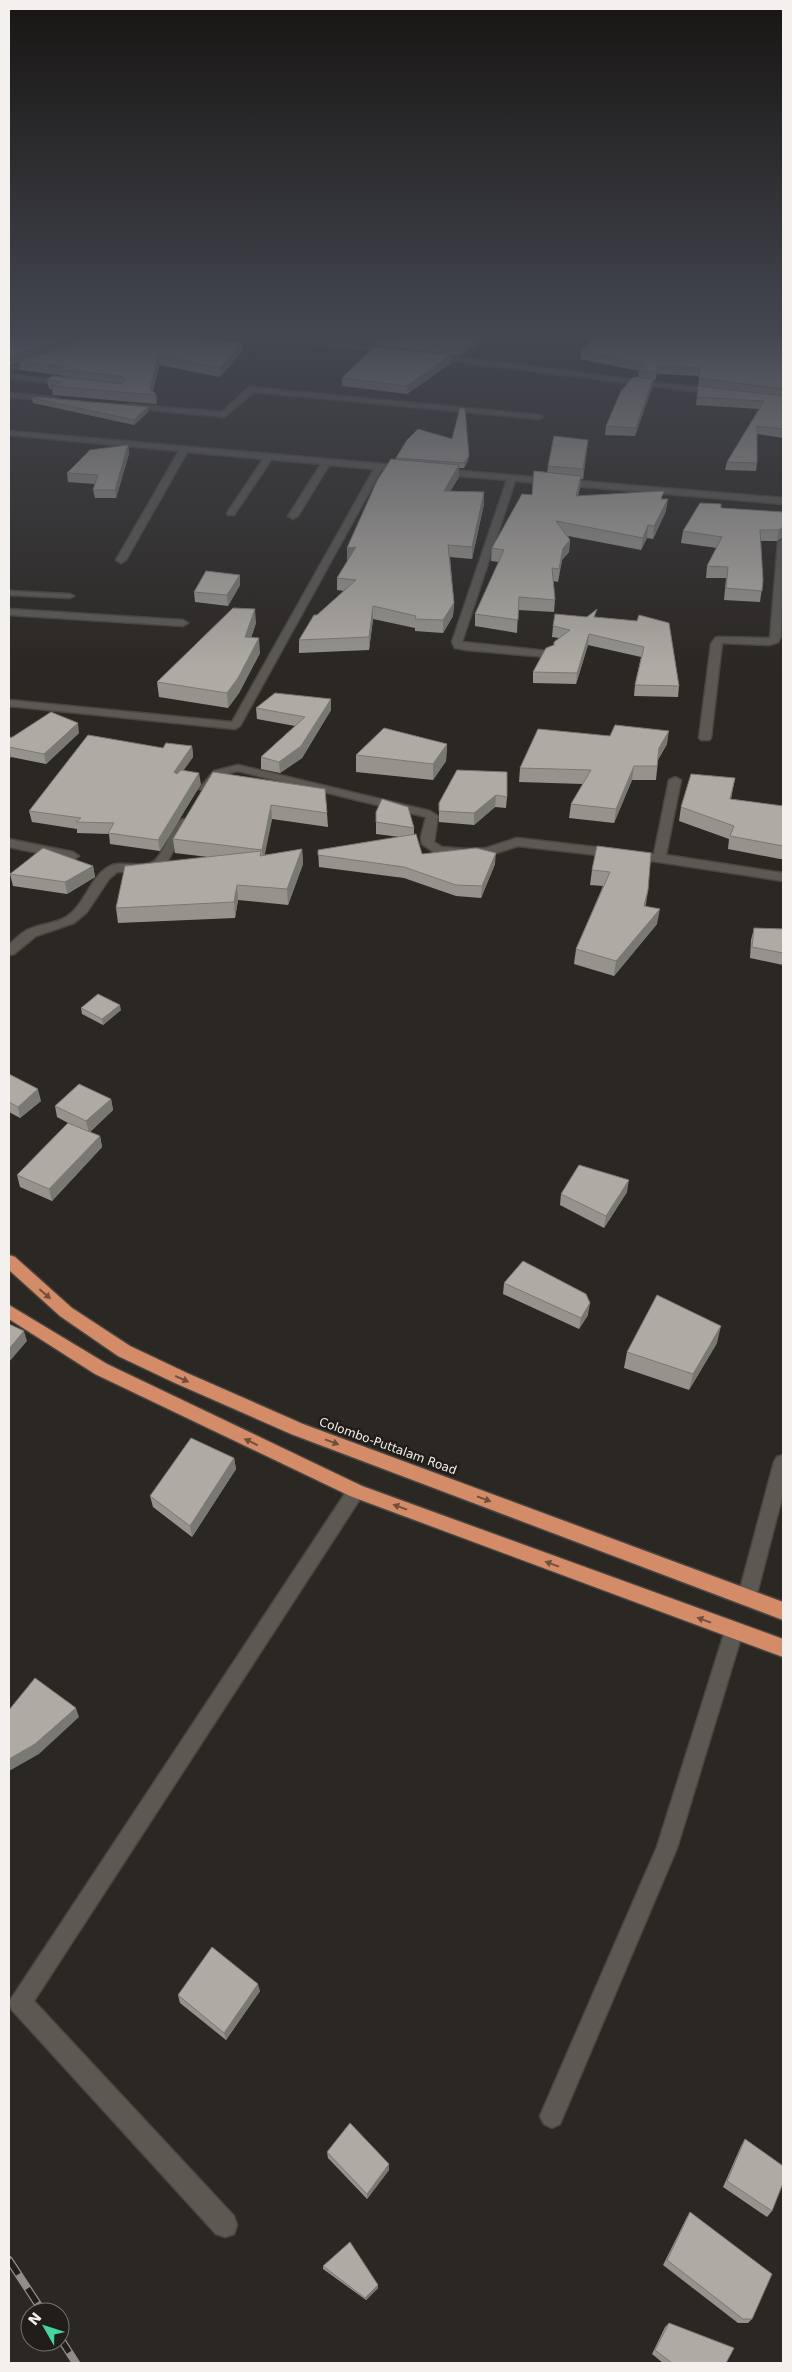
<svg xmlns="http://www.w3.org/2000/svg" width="792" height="2372" viewBox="0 0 792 2372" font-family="'DejaVu Sans',sans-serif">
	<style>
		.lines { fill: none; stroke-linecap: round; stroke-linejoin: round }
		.lane-casing { stroke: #494642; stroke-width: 3 }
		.street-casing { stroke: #494642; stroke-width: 3 }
		.highway-casing { stroke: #494642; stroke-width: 3 }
		.lane { fill: #5c5953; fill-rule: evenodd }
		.street { fill: #5c5953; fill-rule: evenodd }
		.highway { fill: #d48b68; fill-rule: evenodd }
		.rail-casing { stroke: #918e8a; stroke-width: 8 }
		.rail { stroke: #211e19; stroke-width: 5.5; stroke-dasharray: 17; stroke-linecap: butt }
		.wall { fill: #96938d }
		.shaded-wall { fill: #7a7873 }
		.building { fill: #afaba4; stroke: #7a7873 }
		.oneway { fill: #724f3d }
		.labels { text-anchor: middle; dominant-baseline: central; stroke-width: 5; stroke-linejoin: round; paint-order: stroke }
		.street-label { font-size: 12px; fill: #f3f0ed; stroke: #211e19 }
	</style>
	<rect width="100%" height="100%" fill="#2b2723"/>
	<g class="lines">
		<defs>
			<path id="lane" d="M36,361L38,364L9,371V367Z
				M9,374L63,381L66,383L63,385L9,378Z
				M266,455L273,457L234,515H228L227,513Z
				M9,591L70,594L74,596L70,598L9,595Z"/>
			<path id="street" d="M271,337H292L392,349L396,351L392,353L275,339Z
				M432,354L717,390L721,392L717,394L429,358V354Z
				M249,387L539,415L543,417L539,419L254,392L224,417L128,408L124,406L128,404L222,412Z
				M9,393L55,397L59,399L55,401L9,397Z
				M9,431L406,466L410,469L406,472L382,469L240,726L235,729L9,706V700L232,722L374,469L329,465L298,516L293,519L288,516L321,464L187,452L126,560L121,563L116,560L179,451L9,435Z
				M438,469L783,498V504L515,481L462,642L547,651L552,654L547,657L466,650L455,648L452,642L507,480L435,474V470Z
				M783,539L781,636L778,642L769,645L722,643L711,738L709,740H701L699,738L711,644L715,638L719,637L770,638L778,542Z
				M9,609L183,620L188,623L183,626L9,615Z
				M238,765L430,811L438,816L434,842L442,847L466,849L486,848L517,838L654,854L669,780L675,777L681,780L666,855L783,873V881L659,862L518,846L487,856L466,857L435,853L422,844L421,837L426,817L422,816L238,771C216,774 217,789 205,792L199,789L214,771Z
				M183,819L189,823L166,864L153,871L117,872L109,879L87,912L74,923L36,936L14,954L9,955V945C14,940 20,934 27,930C39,924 55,924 66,917C85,905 89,879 108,867C121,859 140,869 153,862C166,854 170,823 183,819Z
				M9,839L73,852L79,856L73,860L9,847Z
				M783,1455V1494L756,1597L754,1603L747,1605L740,1603L738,1597L774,1462L777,1457Z
				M356,1483L362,1486L365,1491L362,1496L34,2001L234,2216L237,2225L234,2234L225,2237L216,2234L12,2010L9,2002L350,1486Z
				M734,1622L741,1625L743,1631L677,1848L560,2124L552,2128L544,2124L540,2116L657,1847L725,1631L727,1625Z"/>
			<path id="highway" d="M9,1255L15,1257L72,1308L130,1346L187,1373L303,1424L783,1602V1620L291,1434L175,1383L118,1356L60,1316L9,1270Z
				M9,1305L107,1364L362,1486L783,1639V1657L350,1496L95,1374L9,1319Z"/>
		</defs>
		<use href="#lane" class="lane-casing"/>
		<use href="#street" class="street-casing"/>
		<use href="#highway" class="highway-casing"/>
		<use href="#lane" class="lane"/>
		<use href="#street" class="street"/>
		<use href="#highway" class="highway"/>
		<defs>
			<path id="rail" d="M9,2260L43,2312
				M60,2338L76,2363"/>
		</defs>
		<use href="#rail" class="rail-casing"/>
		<use href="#rail" class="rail"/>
	</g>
	<path class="wall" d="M9,337H209V339L208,341L242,342L243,350L220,377L159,365L153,392L156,394L157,403L156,404L53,395L52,389H49L47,380L64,377V376L20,370L19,362L9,365Z
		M376,337L479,343L460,356L375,345Z
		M783,337V438L757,434V463L756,471L725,470L727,462L759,409L696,405L699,376L657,374L655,380H653L652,388L635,436L605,435L606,426L638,377L639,371L580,359L581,351Z
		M451,363L407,394L342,386V378Z
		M32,398L148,407V412L134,425L33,403Z
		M588,440L583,479H581L580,488L578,496L663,499L666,511L653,539L647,538L641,550L568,536L570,540L569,552L562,560L558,582L553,581L555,600L554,612L518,610L517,633L475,626V614L499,562L491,561L492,548L532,495L547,473L548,466Z
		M128,445L129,454L116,498H95L93,490L95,484L68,482L67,473Z
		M396,458L468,461L464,468H459V477L450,491L484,492V504L472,559L450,557L454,603L453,616L443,633L415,631V628L373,619L369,650L299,653V640L317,615L344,591L337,590V578L348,560H347L396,459Z
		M721,508L783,512V537L777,541H760L763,580L760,602L724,600L726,578H706L707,566L717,548L681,543L683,531Z
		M240,585L228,606L195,602L194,592Z
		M596,617L637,621L679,686L678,697L634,696L635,685L641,657L588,645L576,684L533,683V672L559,638L552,637L553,626Z
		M256,623L251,638L260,653L239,693L228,708L159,697L157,682Z
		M256,708L331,710L302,758L280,773L261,769V757L295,726L257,719Z
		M79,733L46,764L11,757L9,759V737Z
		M447,744L446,761L433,780L356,772V755Z
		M667,744L658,760L656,780H632L614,823L569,818L571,804L583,784L519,782L520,768Z
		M192,746L193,757L183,771L201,784L160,851L110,844L109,834L77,833V829L32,822L29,811L163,748Z
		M457,770L507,797L506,808L495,807L474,825L439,822V803Z
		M213,772L327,813L328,827L272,819L264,855L302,849L303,864L288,905L238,900L235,918L118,923L116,908L208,857L175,853L173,839Z
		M735,778L731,799L783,806V859H780L728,849L729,839L679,821L681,807Z
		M376,822L414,828V835L422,854L495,864L481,898L456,896L404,878L319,867L318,850L400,837L376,834Z
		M597,846L646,906L657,924L614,976L574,964L576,949L603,886L590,885L592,870Z
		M93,866L95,877L67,894L13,886L10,874Z
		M754,928L783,929V965L750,958L751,940Z
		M81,1008L121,1010L103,1025L82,1014Z
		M9,1074L41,1101L20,1118L9,1112Z
		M111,1099L113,1110L90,1132L100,1136L102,1147L52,1201L20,1187L17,1175L68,1123L57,1117L55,1106Z
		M627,1192L604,1228L560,1205L561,1194Z
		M504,1283L588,1315L579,1329L503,1294Z
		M717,1343L689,1390L624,1368L627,1352Z
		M234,1458L236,1469L192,1537L153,1507L150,1496Z
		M260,1991L226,2040L180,2003L178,1995Z
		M745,2139L772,2211L767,2217L723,2187L741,2146Z
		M327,2152L389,2164V2170L367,2199L328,2158Z
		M690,2212L752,2319L748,2323H738L663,2265L687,2217Z
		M323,2266L378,2285V2288L366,2300L323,2269Z
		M669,2323L726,2363H663L652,2354L665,2327Z"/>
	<path class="shaded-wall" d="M70,337H85V339L56,352L19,361V362L9,365V356Z
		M203,337H209V339L201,349V340Z
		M478,337H479V343L460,356V349Z
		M242,342L243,350L220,377V368Z
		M451,355V363L407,394V386Z
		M158,356L159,365L152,395L150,390Z
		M658,366L657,374L655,380L656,373Z
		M653,379L652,388L635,436L636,428Z
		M156,394L157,403L156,404L155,395Z
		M148,407V412L134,425V420Z
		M588,440L587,450L583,479V469Z
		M128,445L129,454L116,498L115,490Z
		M469,456L468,461L464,468V463Z
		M459,465V477L443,503L444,491Z
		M581,476L580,488L575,508L576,496Z
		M484,492V504L472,559V547Z
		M668,499L666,511L653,539L654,526Z
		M648,525L647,538L641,550L643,538Z
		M783,527V537L777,541L779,530Z
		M570,540L569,552L562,560L558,582L563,548Z
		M356,547V559L347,560V548Z
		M240,575V585L228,606L227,595Z
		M454,603L453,616L443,633V620Z
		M373,606V619L369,650V637Z
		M255,609L256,623L246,652L245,637Z
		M589,634L588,645L576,684L577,673Z
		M259,638L260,653L239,693L228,708L227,693Z
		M331,699V710L302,758L280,773L279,762Z
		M78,723L79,733L46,764L44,754Z
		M669,731L667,744L657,761L659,748Z
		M447,744L446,761L433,780V764Z
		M192,746L193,757L175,782L174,772Z
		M9,747L11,757L9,759Z
		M634,766L632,780L614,823L616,809Z
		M199,773L201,784L160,851L158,840Z
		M496,795L495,807L474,825V813Z
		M271,805L272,819L263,864L262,850Z
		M302,849L303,864L288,905L287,889Z
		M496,853L495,864L481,898L482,886Z
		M93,866L95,877L67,894L65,882Z
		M237,885L238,900L235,918L234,902Z
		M648,890L646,905L641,921L644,906Z
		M660,909L657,924L614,976L616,961Z
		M120,1005L121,1010L103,1025L102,1019Z
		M38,1089L41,1101L20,1118L18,1107Z
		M111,1099L113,1110L89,1133L86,1121Z
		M100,1136L102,1147L52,1201L49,1189Z
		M629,1180L627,1192L604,1228L606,1216Z
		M590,1303L588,1315L579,1329L581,1318Z
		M721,1326L717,1343L689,1390L693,1374Z
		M24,1331L27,1341L9,1362V1349Z
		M234,1458L236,1469L192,1537L190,1526Z
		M76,1708L79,1717L39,1754L9,1771V1759Z
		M258,1984L260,1991L226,2040L224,2033Z
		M389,2164V2170L367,2199V2194Z
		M378,2285V2288L366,2300L365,2298Z"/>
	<path class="building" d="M9,337H70L55,343L9,356Z
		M87,337H203L201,340L242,342L220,368L158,356L150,390L156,394L155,395L51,386L62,382L47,380L53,376L121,384L126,379L121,376L63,370L66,367L19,361L61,349Z
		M376,337H478L460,349L375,339Z
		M594,337H783V389L699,378L700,368L658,366L656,373L639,370L644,364L581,351Z
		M374,347L451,355L407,386L342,378Z
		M633,377L653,379L636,428L606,426L621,391Z
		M698,386L783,396V429L757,426V463L727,462L764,401L697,397Z
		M36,397L148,407L134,420L32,398Z
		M460,408L465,409L469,456L464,463L396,458L407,440L418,429L452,439Z
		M554,436L588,440L583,469L548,466Z
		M128,445L115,490H93L98,475L67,473L90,450Z
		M391,459L459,465L444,491L484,492L472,547L448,545L454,603L443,620L415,619L416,616L373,606L369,637L299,640L314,615H317L356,580L337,578L356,547L347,548L377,481Z
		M534,471L581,476L576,496L664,491L661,499H668L654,526L648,525L643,538L556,521L570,540L563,548L559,569L552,568L555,600L519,597L518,620L475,614L504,550L492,548L522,494L532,495Z
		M700,503L721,504V508L783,512V527L779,530H760L763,580L762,591L726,588L728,567L707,566L722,537L683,531Z
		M206,571L240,575L227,595L194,592Z
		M233,608L255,609L245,637L259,638L238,678L227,693L157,682Z
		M597,609L594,617L637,621L639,615L669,623L679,686L635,685L644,647L589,634L577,673L533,672L546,648L554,645V642L570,630L553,626L555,614L587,617Z
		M275,693L331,699L301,746L279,762L261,757L305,717L256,708Z
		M51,712L78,723L44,754L9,747V737L11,738Z
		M615,725L669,731L659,748L657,766H634L616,809L571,804L591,770L520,768L538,729L610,736Z
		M384,728L447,744L433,764L356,755Z
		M88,735L163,748L166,743L192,746L174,772L177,774L181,770L199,773L158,840L108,833L114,823L76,822L81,818L29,811Z
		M457,770L507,772V797L496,795L474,813L439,811V803Z
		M213,772L325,789L327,813L271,805L262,850L173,839Z
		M691,774L735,778L730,799L783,806V846L730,836L734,826L681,807Z
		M382,799L408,807L414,828L376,822V812Z
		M416,834L422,854L476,848L496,853L482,886L456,885L404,867L318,855V850Z
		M597,846L651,853L648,890L644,906L660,909L616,961L576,949L610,872L592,870Z
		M43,848L93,866L65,882L10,874Z
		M302,849L287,889L237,885L234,902L116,908L125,866L261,851L260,856Z
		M754,928L783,929V953L752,947Z
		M98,994L120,1005L102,1019L81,1008Z
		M9,1074L38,1089L18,1107L9,1102Z
		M79,1084L111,1099L86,1121L55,1106Z
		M68,1123L100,1136L49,1189L17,1175Z
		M579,1165L629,1180L606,1216L561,1194Z
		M523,1261L586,1294L590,1303L581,1318L504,1283Z
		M657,1295L721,1326L693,1374L627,1352Z
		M9,1324L24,1331L9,1349Z
		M191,1438L234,1458L190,1526L150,1496Z
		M35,1678L76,1708L35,1744L9,1759V1710Z
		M212,1947L258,1984L224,2033L178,1995Z
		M350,2123L389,2164L367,2194L327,2152Z
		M745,2139L783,2166V2183L772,2211L727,2181Z
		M690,2212L772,2274L752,2319H743L667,2260Z
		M350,2242L378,2285L365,2298L323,2266Z
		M669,2323L734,2348L726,2363H672L655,2350Z"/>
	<defs><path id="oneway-solid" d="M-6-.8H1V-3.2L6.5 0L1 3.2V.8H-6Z" transform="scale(1.25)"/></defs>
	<g class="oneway">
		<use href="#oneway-solid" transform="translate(45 1294) rotate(41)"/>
		<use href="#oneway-solid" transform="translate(182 1379) rotate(24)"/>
		<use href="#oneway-solid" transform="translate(251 1442) rotate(-154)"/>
		<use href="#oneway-solid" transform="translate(332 1442) rotate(20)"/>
		<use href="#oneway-solid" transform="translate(484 1499) rotate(20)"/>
		<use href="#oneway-solid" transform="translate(400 1507) rotate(-160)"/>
		<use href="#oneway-solid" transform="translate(552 1564) rotate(-160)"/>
		<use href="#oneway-solid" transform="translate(704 1620) rotate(-160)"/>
	</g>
	<linearGradient id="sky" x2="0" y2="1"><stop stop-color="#181513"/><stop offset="0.5" stop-color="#444750"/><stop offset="1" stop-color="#444750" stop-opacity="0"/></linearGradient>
	<rect width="792" height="669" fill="url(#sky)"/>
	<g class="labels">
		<g class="street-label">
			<text transform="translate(388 1446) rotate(20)">Colombo-Puttalam Road</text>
		</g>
	</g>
	<rect width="792" height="2372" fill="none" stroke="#f3f0ed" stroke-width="20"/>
	<g transform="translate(45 2327) rotate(309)"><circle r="24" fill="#211e19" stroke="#75726e"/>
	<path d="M0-4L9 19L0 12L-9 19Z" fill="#44d4a0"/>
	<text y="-8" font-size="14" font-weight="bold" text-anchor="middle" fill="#f3f0ed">N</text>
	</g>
</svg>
